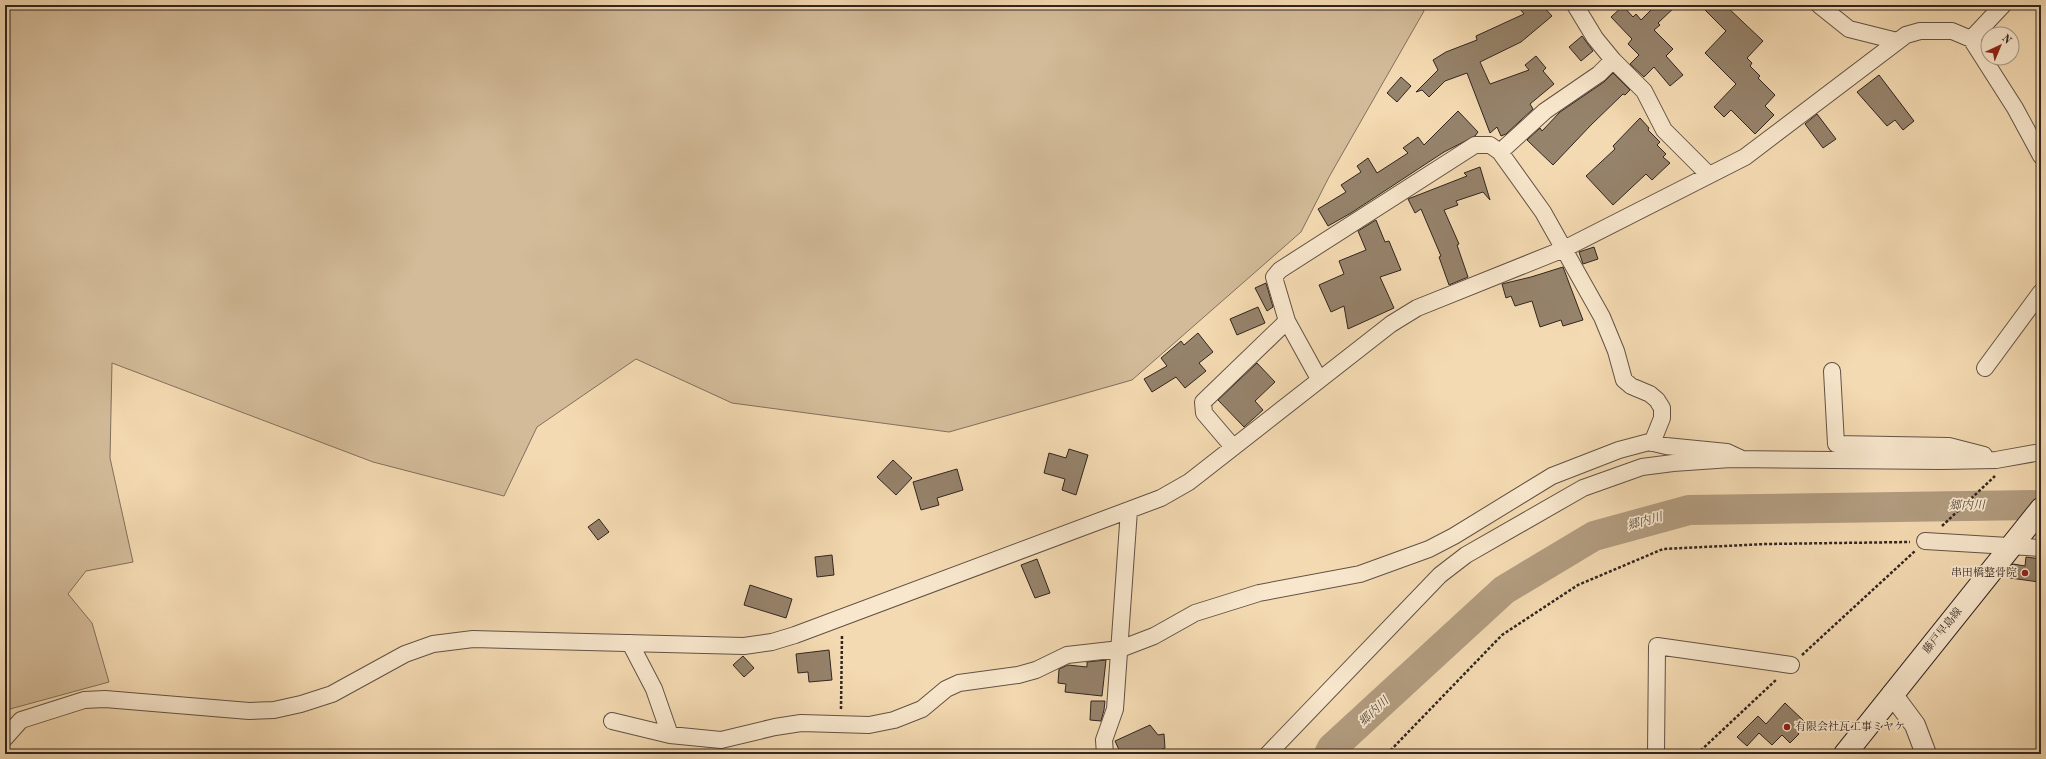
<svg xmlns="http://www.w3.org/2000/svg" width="2046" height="759" viewBox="0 0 2046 759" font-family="'Old Standard TT','Noto Serif JP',serif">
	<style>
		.green { fill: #d3bb99; stroke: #82705c }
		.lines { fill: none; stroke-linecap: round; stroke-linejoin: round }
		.river { stroke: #b29c80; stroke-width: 30 }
		.building { fill: #96836c; stroke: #312520 }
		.minor-casing { stroke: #625244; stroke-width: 18 }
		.tertiary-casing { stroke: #625244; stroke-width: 22 }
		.secondary-casing { stroke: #312520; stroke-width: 24 }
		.path { stroke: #312520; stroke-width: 2.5; stroke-dasharray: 3 2; stroke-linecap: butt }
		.minor { stroke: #f8e7cd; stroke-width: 16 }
		.tertiary { stroke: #f8e7cd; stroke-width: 20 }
		.secondary { stroke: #f8e7cd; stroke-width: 22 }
		.poi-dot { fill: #8f2418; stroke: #f8e7cd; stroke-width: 1.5 }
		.labels { text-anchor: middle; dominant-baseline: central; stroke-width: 3.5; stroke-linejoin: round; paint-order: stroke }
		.poi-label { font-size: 11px; fill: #312520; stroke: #f8e7cd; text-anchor: end }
		.street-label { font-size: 11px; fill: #312520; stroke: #f8e7cd }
		.water-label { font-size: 12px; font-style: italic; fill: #58493d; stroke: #f8e7cd }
	</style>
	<rect width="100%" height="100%" fill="#f4dab2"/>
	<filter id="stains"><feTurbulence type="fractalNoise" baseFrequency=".005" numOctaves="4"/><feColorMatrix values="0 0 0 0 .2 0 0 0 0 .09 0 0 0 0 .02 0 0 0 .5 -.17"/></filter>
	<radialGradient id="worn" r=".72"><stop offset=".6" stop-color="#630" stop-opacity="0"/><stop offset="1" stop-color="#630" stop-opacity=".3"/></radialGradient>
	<path class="green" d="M5,5H1421L1424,11L1329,177L1301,232L1132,380L949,432L732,403L636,359L537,427L504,496L373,462L112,363L110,458L133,562L86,571L68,594L92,623L109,682L10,709L5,714Z"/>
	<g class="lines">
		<path class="river" d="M1329,754L1332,748L1504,590L1594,536L1689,510L2041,505"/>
	</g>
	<path class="building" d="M1517,5H1542L1552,16L1521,42L1480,62L1490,84L1529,70L1525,65L1536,56L1546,68L1543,71L1554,84L1530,104L1533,109L1506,134L1501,136L1497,127L1490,133L1467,73L1445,81L1429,97L1422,90L1416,92L1438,70L1433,60L1446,52L1477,40L1476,36L1524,14Z
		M1656,5H1677L1658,23L1660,25L1654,30L1673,49L1666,56L1683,75L1670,86L1654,67L1644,77L1630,64L1639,55L1628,44L1632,39L1611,17L1623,6L1633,17L1636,14L1641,20Z
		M1700,5H1725L1763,41L1747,58L1752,63L1750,66L1760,76L1758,78L1775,95L1765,106L1774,115L1755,134L1731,110L1724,117L1714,107L1736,84L1705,53L1726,31Z
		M1582,36L1593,51L1581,61L1569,47Z
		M1613,73L1630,90L1625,95L1623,94L1591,125L1553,165L1527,140L1540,128L1542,131L1560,112L1604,82Z
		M1879,75L1914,121L1903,130L1895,120L1887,126L1857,92Z
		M1401,77L1411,86L1397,102L1387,93Z
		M1458,111L1478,132L1475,136L1444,152L1351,213L1328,226L1318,209L1346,192L1341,185L1361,172L1357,166L1368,158L1377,173L1408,153L1403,148L1418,137L1424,145Z
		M1817,114L1836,139L1823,148L1805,124Z
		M1640,118L1649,128L1648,130L1660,142L1657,145L1666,154L1663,157L1670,163L1652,180L1646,174L1613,205L1586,176L1615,149L1613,146Z
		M1480,167L1490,200L1483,192L1456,201L1458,205L1444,210L1459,244L1457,245L1468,277L1449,285L1439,257L1441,256L1421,209L1415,213L1408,199L1467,176L1464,173Z
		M1376,220L1385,242L1389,241L1401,270L1380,277L1394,308L1348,329L1344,306L1331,312L1319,285L1344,274L1339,261L1366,250L1358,231Z
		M1594,247L1598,259L1583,264L1579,252Z
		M1563,267L1583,320L1563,326L1561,320L1540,327L1532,301L1515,306L1511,296L1506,298L1502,284L1531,277Z
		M1266,283L1273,307L1267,311L1255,288Z
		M1258,307L1265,323L1237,335L1230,319Z
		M1198,333L1213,352L1199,363L1206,371L1185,388L1176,377L1152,392L1144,379L1167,366L1161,358L1181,341L1184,345Z
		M1257,363L1275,382L1255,401L1263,410L1244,427L1218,400Z
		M1069,449L1088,455L1076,495L1062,490L1065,479L1044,473L1049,453L1066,458Z
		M893,460L912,478L896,495L877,477Z
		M957,469L963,490L937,498L939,505L921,510L913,482Z
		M599,519L609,532L598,540L588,527Z
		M832,555L834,575L817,577L815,557Z
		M2026,557L2041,559L2039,582L2010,578L2011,566L2013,564L2025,566Z
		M1037,559L1050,593L1035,598L1021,565Z
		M750,585L792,599L786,618L744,605Z
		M829,650L832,680L809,682L808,672L798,673L796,654Z
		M743,656L754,668L744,677L733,665Z
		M1106,660L1102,696L1065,692L1066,684L1058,683L1059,669L1068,665L1087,667V662Z
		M1091,701H1105L1104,710L1101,721L1090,720Z
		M1785,703L1805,722L1796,731L1799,734L1790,743L1782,735L1772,745L1759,733L1747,746L1737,737L1758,716L1766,724Z
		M1150,725L1158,735L1164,734L1165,748L1150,754H1121L1115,741Z"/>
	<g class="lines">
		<defs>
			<path id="minor" d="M1819,5L1849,29L1897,41
				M1971,39L2003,5
				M1613,60L1644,91L1664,130L1709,175
				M1500,152L1545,111L1599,74L1613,60L1595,38L1575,5
				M1287,321L1319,379
				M1985,368L2041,292
				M1832,371L1836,444L1949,446L1984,455
				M1233,447L1204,413L1203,402L1287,321L1274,277L1280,270L1475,145H1490L1500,152L1543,212L1602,317L1616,351L1624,380L1631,386L1650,394L1657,400L1662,408V418L1652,443
				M1925,541L2041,548
				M630,643L654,689L670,735
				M612,721L670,735L721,740L775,727L801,723L869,725L894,720L922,709L946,689L959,683L1018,675L1036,670L1067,655L1120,649L1154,636L1195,613L1259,593L1360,574L1429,549L1454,536L1552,476L1619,450L1649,442L1666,446L1727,452L1742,459
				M5,738L21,720L84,700L105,699L249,711L274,710L301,704L332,694L405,654L433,644L473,639L744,646L772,642L795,635L1161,498L1189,482L1391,324L1417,308L1564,249L1745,157L1906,35L1920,31H1952L1971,39L2015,108L2041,156
				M1105,754L1104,740L1115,709L1129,510
				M1268,754L1440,575L1466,555L1583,488L1642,467L1673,463L1731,459L1942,461L1996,460L2041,452
				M1656,754L1657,646L1791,665"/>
			<path id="tertiary" d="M1892,694L1915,725L1926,754"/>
			<path id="secondary" d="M1845,754L2041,509"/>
		</defs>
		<use href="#minor" class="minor-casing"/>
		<use href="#tertiary" class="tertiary-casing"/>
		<use href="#secondary" class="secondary-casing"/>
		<path class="path" d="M1942,526L1995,476
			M1802,655L1915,551
			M841,709L842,634
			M1387,754L1502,635L1578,585L1663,549L1766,544L1910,542
			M1697,754L1777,679"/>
		<use href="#minor" class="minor"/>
		<use href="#tertiary" class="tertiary"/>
		<use href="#secondary" class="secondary"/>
	</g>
	<g class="poi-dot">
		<circle cx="2025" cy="573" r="4"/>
		<circle cx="1787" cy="727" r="4"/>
	</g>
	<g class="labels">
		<g class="poi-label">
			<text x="2017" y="573">串田橋整骨院</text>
			<text x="1795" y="727" text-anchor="start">有限会社瓦工事ミヤケ</text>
		</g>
		<g class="street-label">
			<text transform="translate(1943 631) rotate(-51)">藤戸早島線</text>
		</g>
		<g class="water-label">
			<text transform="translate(1967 506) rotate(-1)">郷内川</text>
			<text transform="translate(1645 522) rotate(-15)">郷内川</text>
			<text transform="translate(1374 712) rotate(-43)">郷内川</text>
		</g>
	</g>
	<rect width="2046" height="759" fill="none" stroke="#f4dab2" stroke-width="20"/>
	<rect x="6" y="6" width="2034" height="747" fill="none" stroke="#312520" stroke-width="2"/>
	<rect x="10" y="10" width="2026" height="739" fill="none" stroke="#312520"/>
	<g transform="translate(2000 46) rotate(44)"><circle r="19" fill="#f8e7cd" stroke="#a89988"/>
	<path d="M0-3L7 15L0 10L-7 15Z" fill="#8f2418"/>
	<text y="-6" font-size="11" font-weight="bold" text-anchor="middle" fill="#312520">N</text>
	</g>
	<rect width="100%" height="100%" filter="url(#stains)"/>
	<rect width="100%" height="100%" fill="url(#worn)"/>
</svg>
